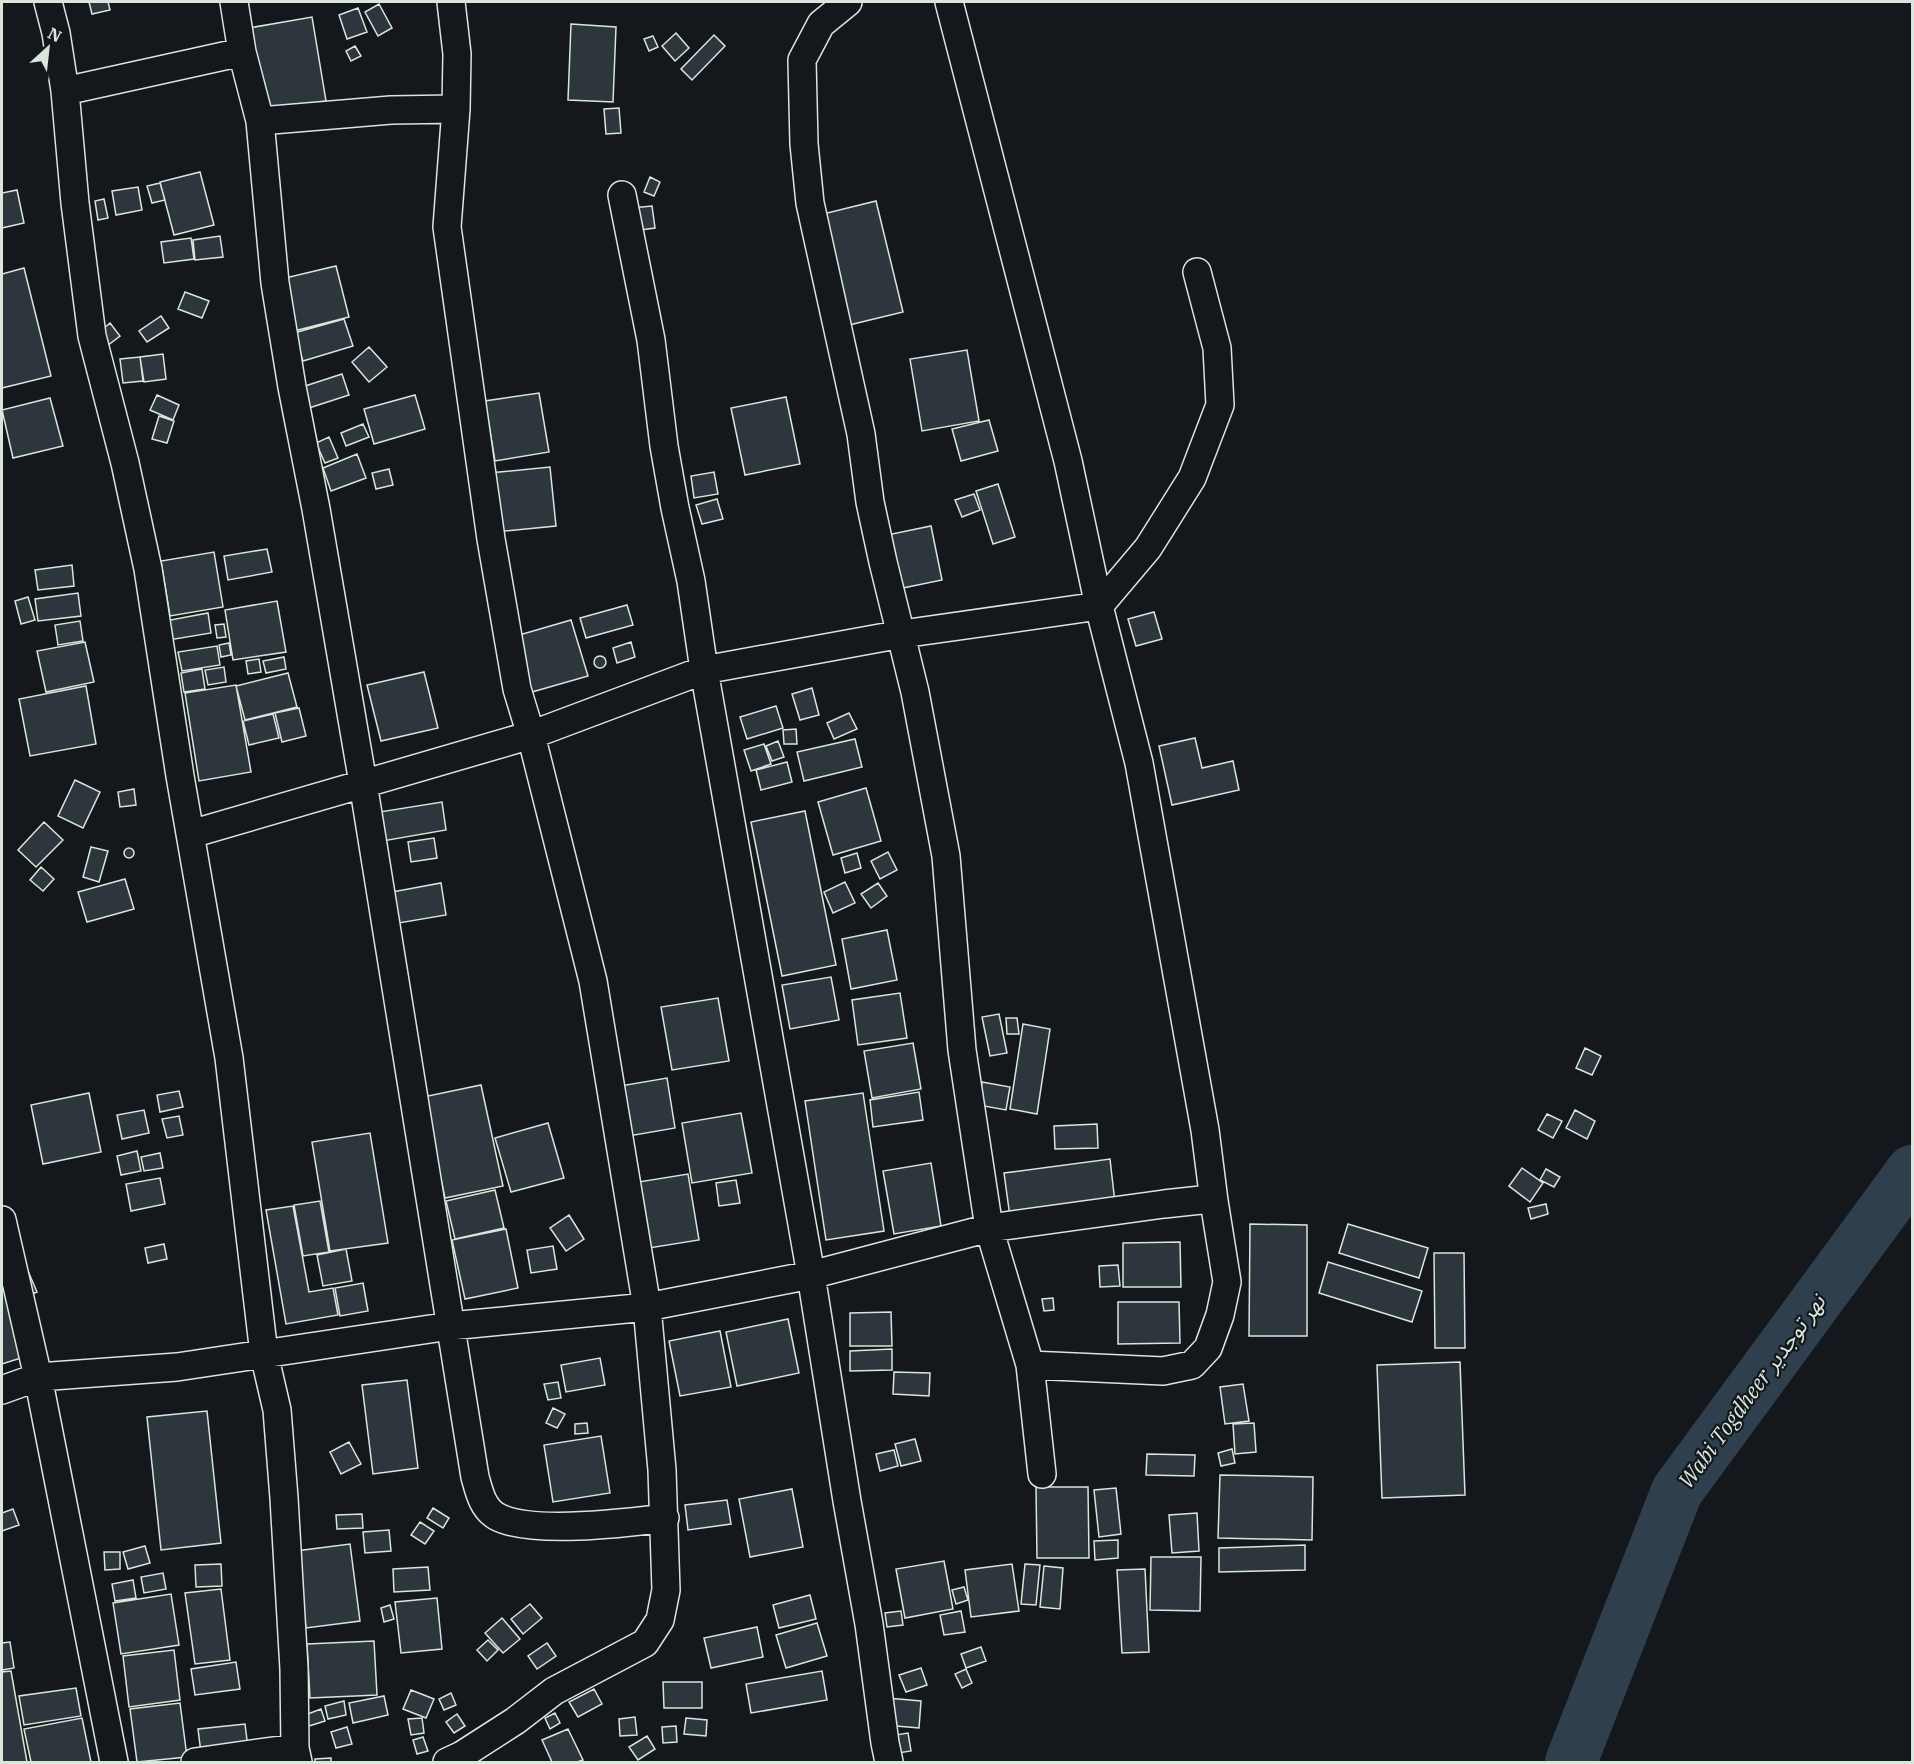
<svg xmlns="http://www.w3.org/2000/svg" width="1914" height="1764" viewBox="0 0 1914 1764" font-family="'IBM Plex Serif','Noto Sans Arabic',serif">
	<style>
		.lines { fill: none; stroke-linecap: round; stroke-linejoin: round }
		.river { stroke: #2f3f4d; stroke-width: 52 }
		.building { fill: #2c363c; stroke: #d8e6dc; stroke-width: 1.5 }
		.minor-casing { stroke: #d8e6dc; stroke-width: 30 }
		.minor { stroke: #14181c; stroke-width: 27 }
		.labels { text-anchor: middle; dominant-baseline: central; stroke-width: 4.5; stroke-linejoin: round; paint-order: stroke }
		.water-label { font-size: 22px; font-style: italic; fill: #d8e6dc; stroke: #14181c }
	</style>
	<rect width="100%" height="100%" fill="#14181c"/>
	<g class="lines">
		<path class="river" d="M1571,1762L1677,1491L1912,1171"/>
	</g>
	<path class="building" d="M89,2H108L110,10L92,14Z
		M379,4L392,28L378,36L365,12Z
		M358,8L367,32L347,39L339,15Z
		M312,17L326,101L264,112L249,28Z
		M571,24L616,27L613,102L568,100Z
		M676,33L689,48L675,61L662,46Z
		M714,35L725,46L692,80L681,69Z
		M653,36L658,47L649,51L644,39Z
		M355,46L361,56L351,61L346,51Z
		M619,108L621,133L606,134L604,109Z
		M200,172L214,225L174,235L160,182Z
		M650,177L660,182L654,196L644,192Z
		M160,183L165,200L152,203L147,186Z
		M138,187L142,210L116,215L112,191Z
		M17,190L24,223L2,228V193Z
		M104,199L108,218L98,220L95,201Z
		M876,201L903,312L849,325L823,214Z
		M652,206L655,228L633,231L631,208Z
		M220,236L223,257L195,260L193,240Z
		M191,238L194,259L164,263L161,242Z
		M336,266L349,317L294,331L281,279Z
		M24,268L51,376L2,388V274Z
		M185,292L209,301L202,318L178,309Z
		M161,316L169,328L147,342L139,331Z
		M344,319L353,346L303,361L294,333Z
		M110,323L120,336L107,346L97,334Z
		M369,347L387,367L369,382L352,362Z
		M967,350L979,421L922,431L910,359Z
		M163,354L166,379L144,382L140,357Z
		M140,357L143,381L123,383L120,359Z
		M342,374L349,395L309,408L302,387Z
		M539,393L549,452L495,461L485,401Z
		M157,395L179,405L173,420L150,410Z
		M415,395L425,429L374,444L364,409Z
		M786,397L800,464L745,475L731,408Z
		M50,398L63,446L13,458L2,410Z
		M159,416L174,421L167,443L152,439Z
		M989,420L998,451L961,461L952,429Z
		M363,424L369,437L346,446L341,433Z
		M329,437L338,458L325,463L316,443Z
		M357,454L366,478L331,491L323,468Z
		M550,467L556,526L495,532L489,473Z
		M389,469L393,485L376,489L372,473Z
		M714,472L718,494L694,498L691,476Z
		M998,484L1015,537L993,544L976,491Z
		M974,494L980,510L962,517L955,500Z
		M717,499L723,519L702,524L696,505Z
		M931,526L942,580L898,589L887,535Z
		M267,549L272,572L228,580L224,556Z
		M214,552L223,607L170,616L161,561Z
		M72,565L74,586L38,590L35,570Z
		M78,593L81,616L38,621L35,599Z
		M28,597L35,620L21,624L15,601Z
		M277,601L286,652L233,660L225,610Z
		M627,605L633,625L586,638L580,618Z
		M1154,612L1162,639L1136,646L1128,619Z
		M208,613L211,633L169,640L165,621Z
		M571,620L588,676L525,694L509,638Z
		M80,621L83,641L58,645L55,625Z
		M224,624L226,637L217,638L215,625Z
		M85,642L94,682L46,692L37,651Z
		M631,642L635,657L617,663L613,648Z
		M229,643L231,655L221,657L219,645Z
		M217,646L220,665L182,671L178,652Z
		M594 662a6 6 0 1 1 12 0a6 6 0 1 1-12 0Z
		M284,657L286,669L266,673L263,661Z
		M259,659L261,672L248,674L246,661Z
		M224,667L226,682L208,685L205,670Z
		M202,669L205,689L184,692L181,673Z
		M424,672L438,728L381,741L367,685Z
		M288,673L297,707L245,720L236,686Z
		M236,685L251,772L199,781L185,693Z
		M86,686L96,744L30,756L19,699Z
		M812,688L819,715L800,720L792,694Z
		M776,706L783,728L747,739L740,717Z
		M299,708L306,736L282,742L275,713Z
		M849,713L857,729L834,739L827,723Z
		M273,714L279,738L249,745L243,721Z
		M796,729L797,744H784L783,730Z
		M1195,738L1202,768L1233,761L1239,790L1172,805L1159,746Z
		M855,739L862,767L804,781L797,752Z
		M778,741L784,757L772,761L766,746Z
		M764,744L771,764L751,771L744,750Z
		M787,762L792,782L761,790L756,770Z
		M75,780L100,792L83,828L58,816Z
		M866,788L881,841L833,855L818,802Z
		M134,789L136,805L120,807L118,792Z
		M442,802L446,830L377,842L373,813Z
		M805,811L836,965L782,976L751,822Z
		M44,822L63,840L36,867L18,850Z
		M434,838L437,858L411,862L408,842Z
		M91,847L108,851L99,882L83,877Z
		M124 853a5 5 0 1 1 10 0a5 5 0 1 1-10 0Z
		M888,852L897,870L880,879L871,861Z
		M857,853L861,868L845,873L841,858Z
		M41,867L54,879L43,891L30,880Z
		M125,879L134,909L87,922L78,892Z
		M845,882L855,903L833,913L824,892Z
		M441,883L446,915L387,925L381,894Z
		M878,883L887,896L871,908L861,894Z
		M887,930L897,980L851,989L842,939Z
		M831,977L839,1020L790,1029L782,985Z
		M900,993L907,1038L858,1045L852,1000Z
		M718,998L729,1061L672,1070L661,1007Z
		M999,1014L1007,1053L990,1056L982,1017Z
		M1006,1018H1017L1019,1034H1007Z
		M1023,1024L1050,1029L1037,1114L1010,1109Z
		M913,1043L921,1089L872,1098L864,1051Z
		M1585,1048L1601,1056L1592,1075L1576,1068Z
		M667,1078L675,1128L629,1136L620,1086Z
		M982,1082L1010,1087L1006,1110L978,1105Z
		M481,1085L503,1186L445,1198L423,1097Z
		M179,1091L183,1107L160,1112L157,1095Z
		M919,1092L923,1120L873,1127L870,1100Z
		M89,1093L101,1152L43,1164L31,1105Z
		M863,1093L884,1231L826,1240L805,1101Z
		M144,1110L149,1133L122,1139L117,1115Z
		M1575,1110L1595,1121L1587,1139L1566,1128Z
		M741,1113L752,1173L692,1183L682,1123Z
		M1547,1114L1562,1121L1553,1138L1538,1130Z
		M179,1116L183,1135L167,1138L162,1119Z
		M548,1123L564,1178L511,1192L495,1138Z
		M1097,1124L1098,1148L1055,1149L1054,1126Z
		M370,1133L388,1243L330,1251L312,1142Z
		M137,1151L141,1171L121,1175L117,1156Z
		M160,1153L163,1168L144,1171L141,1157Z
		M1110,1159L1115,1203L1010,1217L1004,1173Z
		M931,1163L941,1226L894,1234L883,1171Z
		M1522,1168L1543,1183L1530,1202L1509,1186Z
		M1546,1169L1560,1177L1554,1187L1540,1180Z
		M688,1174L699,1240L643,1249L632,1183Z
		M160,1178L165,1204L131,1211L126,1184Z
		M736,1180L740,1203L719,1206L716,1183Z
		M495,1190L504,1228L455,1239L446,1201Z
		M320,1201L329,1252L303,1256L294,1205Z
		M1546,1204L1548,1214L1531,1219L1528,1208Z
		M293,1206L309,1292L333,1288L338,1315L286,1324L266,1210Z
		M569,1215L584,1239L566,1251L550,1228Z
		M1250,1224L1307,1225V1336H1249Z
		M1348,1224L1428,1248L1419,1278L1339,1253Z
		M506,1229L518,1288L465,1299L452,1240Z
		M1180,1242L1181,1287H1123V1243Z
		M164,1244L167,1259L148,1263L145,1248Z
		M553,1246L557,1269L531,1273L527,1250Z
		M346,1249L352,1281L323,1286L317,1255Z
		M1434,1253H1464L1465,1348H1435Z
		M1328,1262L1422,1291L1412,1322L1319,1293Z
		M1118,1265L1120,1286L1100,1287L1099,1266Z
		M28,1271L37,1292L27,1296L18,1275Z
		M3,1283L24,1357L2,1364V1284Z
		M363,1283L368,1311L340,1316L335,1288Z
		M1053,1298L1054,1310L1044,1311L1042,1299Z
		M1118,1302H1179L1180,1343L1118,1344Z
		M891,1312L892,1346H850V1313Z
		M788,1319L799,1373L737,1386L726,1332Z
		M720,1331L731,1387L680,1396L669,1341Z
		M892,1349V1370L850,1371V1351Z
		M600,1358L605,1385L566,1392L561,1365Z
		M1460,1362L1465,1495L1382,1498L1377,1365Z
		M894,1372L930,1373L929,1396L893,1394Z
		M407,1380L418,1468L373,1474L362,1385Z
		M558,1382L561,1398L548,1400L544,1384Z
		M1243,1384L1249,1421L1225,1424L1220,1387Z
		M553,1408L565,1414L557,1428L546,1423Z
		M207,1411L221,1543L161,1550L147,1417Z
		M587,1423L588,1433L575,1434V1424Z
		M1254,1423L1256,1452L1235,1454L1233,1424Z
		M601,1436L610,1493L553,1502L544,1445Z
		M915,1439L921,1461L901,1466L895,1444Z
		M349,1442L361,1464L341,1474L330,1452Z
		M1232,1449L1235,1463L1221,1466L1218,1453Z
		M894,1450L898,1466L880,1471L876,1454Z
		M1147,1454L1195,1455L1194,1476L1146,1475Z
		M1220,1475L1313,1477L1312,1540L1218,1538Z
		M1036,1487H1088L1089,1558H1037Z
		M1116,1488L1121,1534L1099,1537L1094,1490Z
		M792,1489L803,1547L750,1557L739,1499Z
		M727,1500L731,1524L688,1530L685,1505Z
		M433,1508L449,1518L443,1528L427,1518Z
		M13,1509L19,1525L2,1531V1513Z
		M1197,1513L1199,1551L1172,1553L1169,1515Z
		M362,1514L363,1528L337,1529L336,1515Z
		M420,1522L434,1531L425,1544L411,1535Z
		M389,1530L391,1551L365,1553L363,1532Z
		M1118,1540V1558L1095,1560L1094,1541Z
		M350,1544L360,1621L306,1628L296,1551Z
		M1305,1545V1570L1219,1572V1548Z
		M145,1546L150,1563L128,1569L123,1552Z
		M104,1552H120V1569L105,1570Z
		M1151,1557H1201L1200,1611L1150,1610Z
		M944,1561L953,1609L905,1618L896,1569Z
		M221,1564L222,1586L196,1587L195,1565Z
		M1012,1564L1019,1611L971,1617L965,1570Z
		M1025,1564L1040,1565L1036,1605L1021,1604Z
		M1044,1566L1063,1568L1060,1609L1040,1607Z
		M428,1567L430,1590L394,1592L393,1569Z
		M1145,1569L1149,1652L1122,1653L1117,1570Z
		M163,1573L166,1589L144,1593L141,1577Z
		M133,1580L136,1598L115,1601L112,1584Z
		M964,1587L968,1600L956,1604L952,1590Z
		M221,1589L230,1660L195,1664L185,1593Z
		M171,1594L179,1645L121,1654L113,1603Z
		M810,1595L816,1619L779,1628L773,1605Z
		M437,1598L442,1649L401,1653L395,1602Z
		M530,1604L542,1618L523,1634L511,1619Z
		M390,1605L394,1619L384,1622L381,1608Z
		M901,1611L903,1625L887,1627L885,1613Z
		M961,1611L965,1632L944,1635L940,1615Z
		M502,1618L520,1639L503,1653L485,1633Z
		M817,1623L827,1656L786,1668L776,1635Z
		M757,1627L763,1657L711,1668L704,1638Z
		M488,1640L498,1650L487,1661L477,1650Z
		M374,1641L377,1695L310,1698L307,1644Z
		M10,1642L14,1668L2,1670V1643Z
		M547,1643L556,1656L537,1669L528,1656Z
		M981,1647L986,1661L966,1668L961,1654Z
		M174,1650L180,1700L129,1707L123,1656Z
		M236,1662L240,1689L195,1695L191,1669Z
		M921,1668L927,1685L906,1692L899,1675Z
		M966,1669L972,1683L962,1688L955,1674Z
		M11,1671L27,1762H2V1672Z
		M822,1671L827,1700L751,1713L746,1684Z
		M663,1682H702V1708H664Z
		M76,1688L81,1716L24,1725L19,1696Z
		M594,1689L602,1704L578,1717L569,1702Z
		M411,1690L434,1699L426,1718L403,1709Z
		M451,1693L456,1705L444,1710L439,1699Z
		M384,1696L388,1715L353,1723L349,1703Z
		M887,1698L921,1701L919,1728L884,1725Z
		M344,1701L346,1715L328,1719L325,1706Z
		M180,1703L187,1757L137,1762L130,1709Z
		M321,1709L325,1721L309,1726L305,1715Z
		M555,1713L560,1723L550,1729L545,1718Z
		M457,1714L465,1726L454,1733L446,1722Z
		M635,1717L637,1735L620,1736L619,1719Z
		M82,1718L91,1762H31L24,1729Z
		M422,1718L424,1733L411,1735L408,1719Z
		M686,1718L707,1720L706,1736L684,1734Z
		M245,1724L248,1748L201,1753L198,1729Z
		M676,1726L677,1742L663,1743L662,1727Z
		M347,1727L352,1744L336,1748L331,1732Z
		M568,1729L583,1760L577,1762H552L542,1740Z
		M908,1733L911,1751L892,1754L889,1736Z
		M647,1736L655,1749L638,1760L629,1747Z
		M423,1737L428,1751L417,1754L413,1740Z
		M331,1758V1762H315V1759Z"/>
	<g class="lines">
		<defs>
			<path id="minor" d="M48,2L56,33L65,91L75,203L92,336L125,463L148,569L180,776L229,1058L264,1354L277,1410L284,1498L294,1669L295,1748L298,1762
				M234,2L242,52L260,121L275,283L292,387L316,509L363,783L475,1477C479,1491 482,1507 496,1516C529,1535 626,1523 665,1518
				M848,2L821,24L802,60L804,144L810,203L861,434L870,502L883,562L915,692L946,856L962,1050L989,1228L1030,1365L1042,1474
				M65,91L242,52
				M260,121L391,110L456,109
				M622,195L651,340L664,446L675,508L691,581L704,670L811,1275L847,1501L869,1624L885,1743L889,1762
				M191,834L531,735L704,670L902,634L1099,606L1148,548L1192,478L1220,405L1217,348L1197,272
				M2,1220L38,1377L114,1762
				M1030,1365L1163,1371L1192,1365L1208,1348L1220,1315L1227,1282L1214,1201
				M2,1390L38,1377L177,1367L450,1326L647,1307L811,1275L989,1228L1164,1204L1201,1200L1214,1201L1205,1130L1139,763L1099,606L1068,461L949,2
				M195,1762L295,1748
				M447,1762L462,1755L515,1721L554,1691L645,1643L660,1620L666,1590L662,1470L647,1307L593,981L531,735L517,689L491,539L447,227L456,109L457,54L451,2"/>
		</defs>
		<use href="#minor" class="minor-casing"/>
		<use href="#minor" class="minor"/>
	</g>
	<g class="labels">
		<g class="water-label">
			<text transform="translate(1751 1391) rotate(-54)">Wabi Togdheer نهر توجدير</text>
		</g>
	</g>
	<rect width="1914" height="1764" fill="none" stroke="#d8e6dc" stroke-width="6"/>
	<g transform="translate(48 48) rotate(27)" stroke="#14181c" stroke-width="4.5" paint-order="stroke">
	<path d="M0-4.5L10 22L0 15L-10 22Z" fill="#d8e6dc"/>
	<text y="-9" font-size="16" font-weight="bold" text-anchor="middle" fill="#d8e6dc">N</text>
	</g>
</svg>
